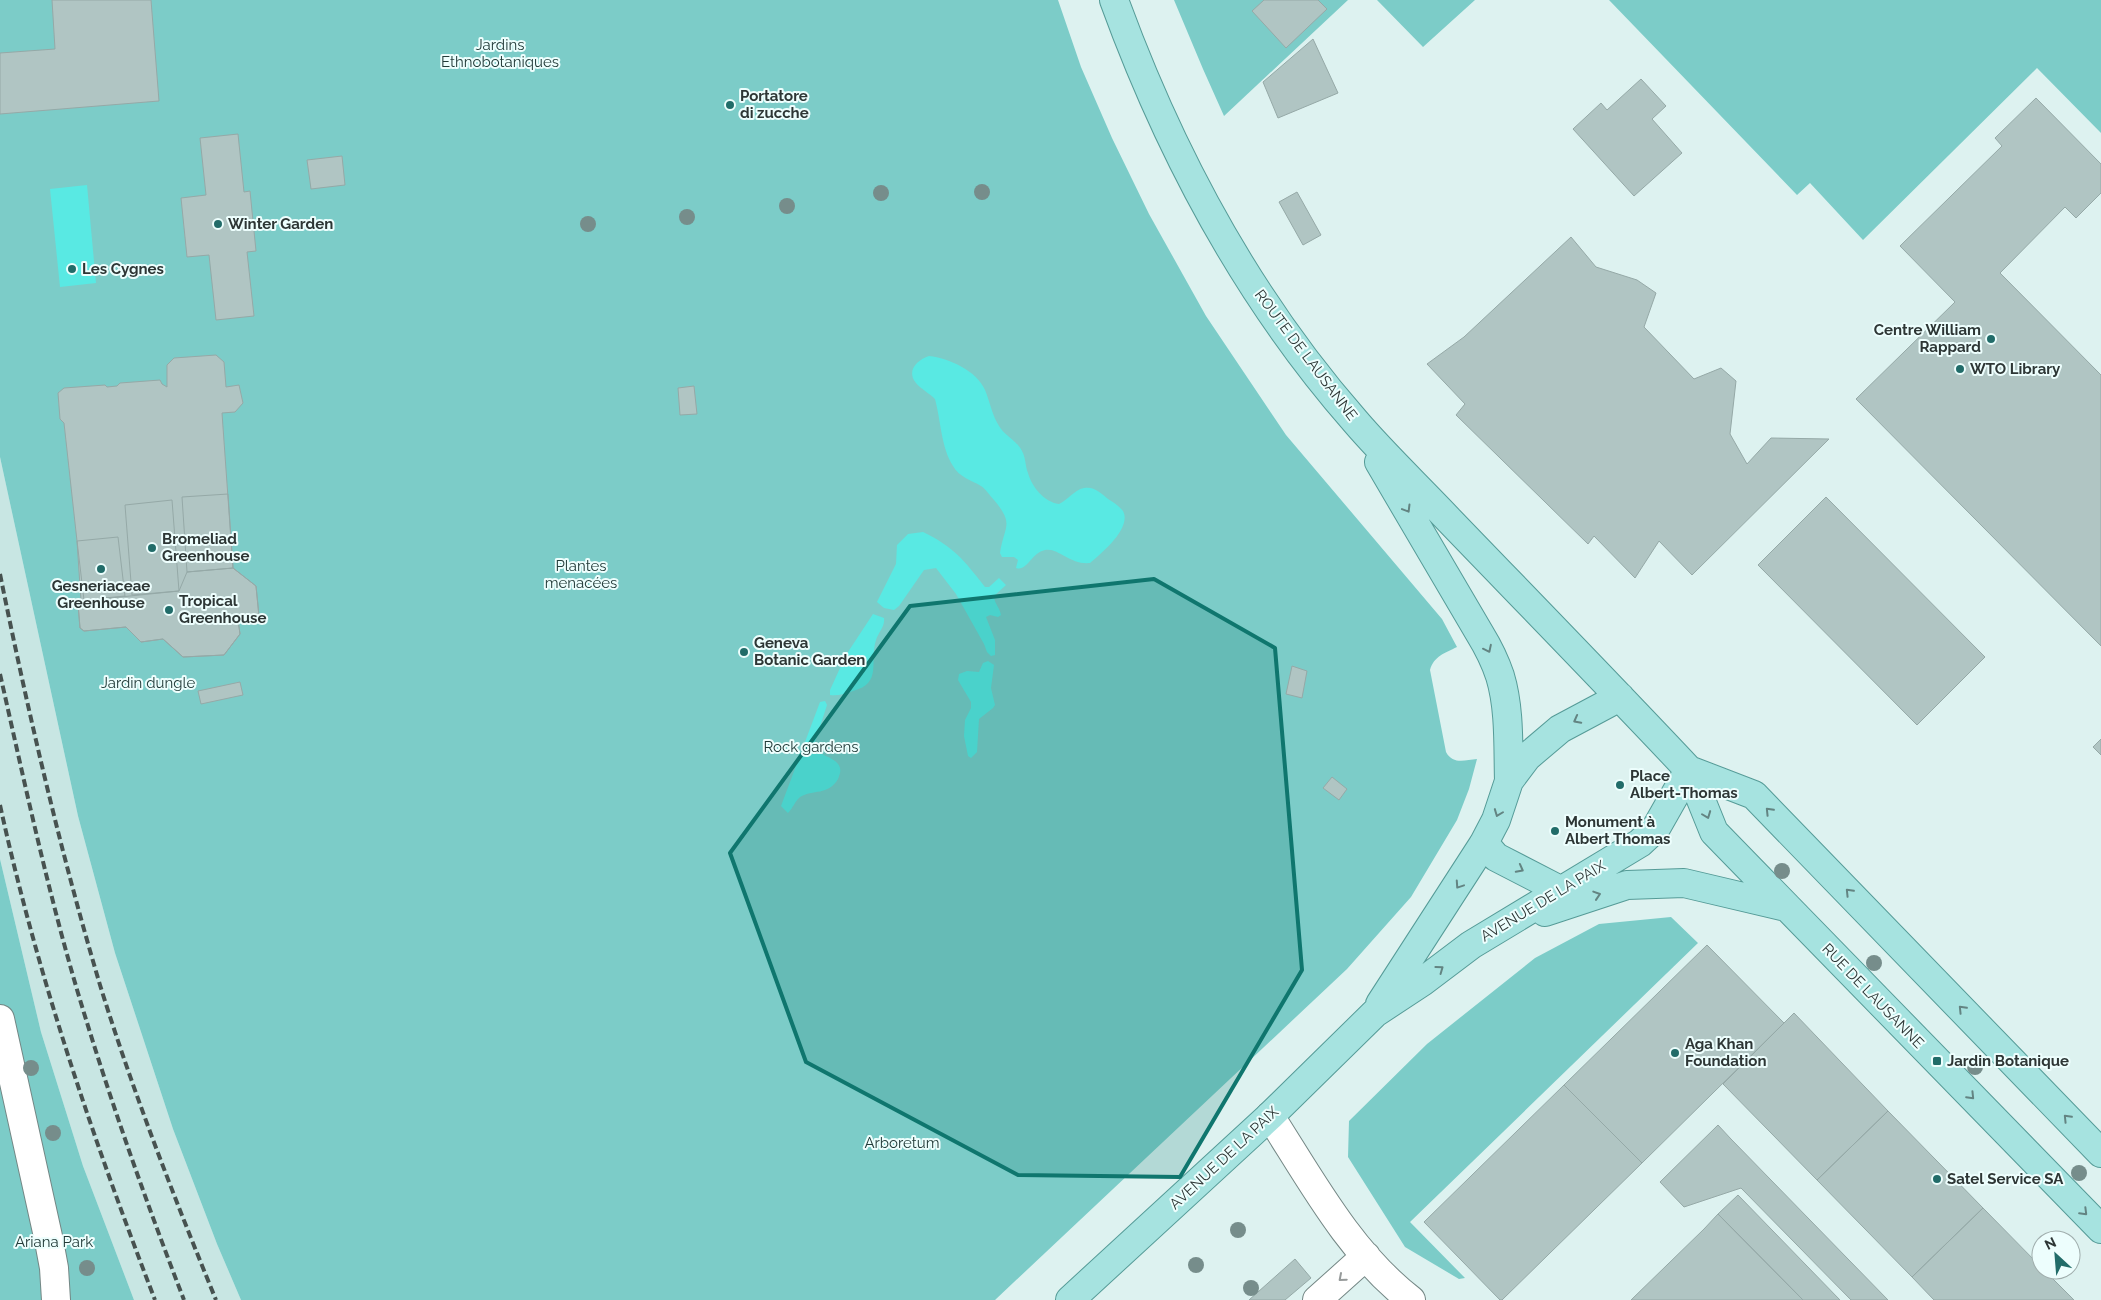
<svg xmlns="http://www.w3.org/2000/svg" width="2101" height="1300" viewBox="0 0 2101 1300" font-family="Raleway,sans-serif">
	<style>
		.built { fill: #c8e6e3 }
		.green { fill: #7cccc8 }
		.water { fill: #59e9e3 }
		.building { fill: #b0c5c3; stroke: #95a9a7 }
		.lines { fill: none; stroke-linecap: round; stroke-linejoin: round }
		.minor-casing { stroke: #748785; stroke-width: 30 }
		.major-casing { stroke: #559b97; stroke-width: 30 }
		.minor { stroke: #fff; stroke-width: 28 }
		.major { stroke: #a6e3e0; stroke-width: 28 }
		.rail { stroke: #475250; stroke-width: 4; stroke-dasharray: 8 4; stroke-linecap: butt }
		.tree { fill: #768d8b }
		.oneway { stroke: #638482 }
		.oneway2 { stroke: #969a9a }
		.marked { fill: #0f766e; fill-opacity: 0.2; stroke: #0f766e; stroke-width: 4; stroke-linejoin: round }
		.poi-dot { fill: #216c69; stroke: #edfefd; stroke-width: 2 }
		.labels { text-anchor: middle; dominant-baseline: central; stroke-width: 4; stroke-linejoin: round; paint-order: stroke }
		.park-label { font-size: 15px; fill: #223b39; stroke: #edfefd }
		.poi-label { font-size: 15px; font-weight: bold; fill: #2d3635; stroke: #edfefd; text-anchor: start }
		.street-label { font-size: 15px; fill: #2d3635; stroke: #edfefd }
	</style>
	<rect width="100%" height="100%" fill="#ddf2f0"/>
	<path class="built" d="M0,457L78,816L115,953L173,1129L217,1244L241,1300H134L83,1166L41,1032L0,859Z"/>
	<path class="green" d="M0,0H1058L1081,67L1112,138L1149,214L1206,316L1286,435L1442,619L1457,647C1445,653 1434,656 1430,670L1446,752C1453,765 1465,760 1477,759L1469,789L1457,820L1411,897L1347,969L995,1300H241L217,1244L173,1129L115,953L78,816L0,457Z
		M1174,0H1348L1224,116L1203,69Z
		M1377,0H1475L1423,47Z
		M1609,0H2101V133L2037,68L1863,240L1810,183L1797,195Z
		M0,859L41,1032L83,1166L134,1300H0Z
		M1671,917L1698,943L1410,1222L1465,1278L1459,1279L1405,1247L1348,1157L1349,1121L1427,1044L1535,958L1599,924Z"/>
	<path class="water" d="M87,185L96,283L60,287L50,189Z
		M929,356C949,358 977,371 985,390C990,402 992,415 999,426C1005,436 1017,441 1022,451C1026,458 1025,466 1028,473C1032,487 1044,502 1059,504C1068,500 1074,490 1084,488C1094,486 1101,493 1108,499C1113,502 1119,506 1123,511C1132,528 1102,553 1090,563C1070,565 1058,547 1045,550C1031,553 1027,572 1016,568L1018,560L1014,557H1002L1000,553C1004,526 1015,525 994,500C990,496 986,489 981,486C971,480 959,477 953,466C941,447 941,421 935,399C929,393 921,389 916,383C906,371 917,360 929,356Z
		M923,532C954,547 964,560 985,587H989L999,578L1006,585L994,596C994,603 1000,608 1001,615L998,617L990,615L986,617L995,640V655L991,656L987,652L984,644L956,594L936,568L924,570L899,606L894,610L884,608L877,602L896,564L897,545L908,534Z
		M873,614L884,618C885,627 879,631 876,640C869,662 883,683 853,691C846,694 837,696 830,695V690L846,655Z
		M988,661L994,665L991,688L995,705L993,708L979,719L977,752L971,758L968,756L964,736L965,720L971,708V702L958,680L959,674L967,671L979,672L983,663Z
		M825,701L827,705L814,745C818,756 832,756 838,764C842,769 840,774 838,779C828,796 813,789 800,797C795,801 793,808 788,813L781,806L820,702Z"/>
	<path class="building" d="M52,0H151L159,101L0,114V53L55,49Z
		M1264,0H1318L1327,9L1286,48L1252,11Z
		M1313,39L1338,93L1278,118L1263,82Z
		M1641,79L1666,106L1652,119L1682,153L1634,196L1573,129L1601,103L1607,110Z
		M2036,98L2101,164V193L2076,218L2065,207L2000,273L2101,375V646L1856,399L1955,302L1900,246L2002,146L1995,138Z
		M238,134L244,192L250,191L256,251L247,252L254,316L216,320L209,255L187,257L181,198L206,195L200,138Z
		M342,156L345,185L311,189L307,160Z
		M1297,192L1321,235L1303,245L1279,202Z
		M1571,237L1596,267L1637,280L1656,293L1644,327L1694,379L1721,368L1736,381L1730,434L1747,464L1771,438L1829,439L1692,575L1659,541L1635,578L1594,536L1588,544L1456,415L1465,404L1427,364L1464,337Z
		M216,355L224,362L226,387L239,385L243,403L235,412L222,413L233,568L256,586L259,616L238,620L240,634L224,655L183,657L163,639L141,642L126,627L84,631L80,628L78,604L81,601L77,541L64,423L60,419L58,393L64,388L105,385L107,387L117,386L120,383L160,380L162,384L167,387V365L174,358Z
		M694,386L697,414L680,415L678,388Z
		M228,494L233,568L187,572L182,497Z
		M1826,497L1985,657L1917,725L1758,565Z
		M172,500L179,591L132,595L125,505Z
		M118,537L125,596L84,600L77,541Z
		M233,568L256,586L259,616L238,620L240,634L224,655L183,657L163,639L141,642L126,627L84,631L80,628L78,604L81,601L179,591L187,572Z
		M1292,666L1307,671L1302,698L1286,694Z
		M240,682L243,695L201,704L198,691Z
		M2101,739V755L2093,747Z
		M1332,777L1347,789L1339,800L1323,788Z
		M1707,945L1784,1023L1642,1163L1564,1085Z
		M1794,1013L1888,1111L1817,1180L1723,1084Z
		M1564,1085L1642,1163L1502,1300H1500L1424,1222Z
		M1888,1111L1983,1208L1912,1277L1817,1180Z
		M1718,1125L1731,1139L1888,1300H1851L1741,1188L1684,1207L1660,1182Z
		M1738,1195L1840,1300H1803L1718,1214Z
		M1983,1208L2041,1267V1270H2044L2074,1300H1934L1912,1277Z
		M1718,1214L1803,1300H1631L1704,1229Z
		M1295,1259L1311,1278L1285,1300H1249Z"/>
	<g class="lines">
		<defs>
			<path id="minor" d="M0,1019L49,1241L54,1268L56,1300
				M1270,1116C1311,1180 1350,1253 1411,1300
				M1317,1300L1366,1256"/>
			<path id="major" d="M1114,0C1169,151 1248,299 1355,421C1384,455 1418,487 1449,520C1529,603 1610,686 1689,770L1714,832L2101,1229
				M1379,462L1480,634C1488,647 1495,661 1500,676C1510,709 1508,747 1509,781
				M1689,770L1754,795L2101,1153
				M1484,843L1496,857L1560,890
				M1545,912L1627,885L1684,883L1786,907
				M1380,1004L1484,843L1496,820L1509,781L1527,757L1560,729L1620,697
				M1070,1300L1270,1116L1375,1013L1422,982L1471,945L1640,843L1656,828L1689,770"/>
		</defs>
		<use href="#minor" class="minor-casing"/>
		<use href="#major" class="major-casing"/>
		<use href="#minor" class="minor"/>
		<use href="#major" class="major"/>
		<path class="rail" d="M0,574C28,712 60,850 100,985C133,1092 174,1197 216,1300
			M0,674C24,780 47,888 78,993C109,1097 145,1199 184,1300
			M0,805C37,974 93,1139 155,1300"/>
	</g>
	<g class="tree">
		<circle cx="982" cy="192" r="8"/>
		<circle cx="881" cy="193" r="8"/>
		<circle cx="787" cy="206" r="8"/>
		<circle cx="687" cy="217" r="8"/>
		<circle cx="588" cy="224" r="8"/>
		<circle cx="1782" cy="871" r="8"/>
		<circle cx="1874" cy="963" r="8"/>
		<circle cx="1975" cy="1067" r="8"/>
		<circle cx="31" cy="1068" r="8"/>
		<circle cx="53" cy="1133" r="8"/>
		<circle cx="2079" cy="1173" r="8"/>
		<circle cx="1238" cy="1230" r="8"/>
		<circle cx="1196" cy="1265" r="8"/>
		<circle cx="87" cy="1268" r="8"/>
		<circle cx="1251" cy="1288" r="8"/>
	</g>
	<defs><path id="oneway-chevron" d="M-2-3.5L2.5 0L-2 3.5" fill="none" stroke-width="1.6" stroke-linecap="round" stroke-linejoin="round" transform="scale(1.25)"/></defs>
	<g class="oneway">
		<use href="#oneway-chevron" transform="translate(1407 509) rotate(59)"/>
		<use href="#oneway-chevron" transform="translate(1488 649) rotate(64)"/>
		<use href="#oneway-chevron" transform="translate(1577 720) rotate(152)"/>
		<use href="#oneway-chevron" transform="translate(1769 811) rotate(-134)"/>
		<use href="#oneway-chevron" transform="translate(1498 813) rotate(111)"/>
		<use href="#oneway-chevron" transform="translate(1707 815) rotate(69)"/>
		<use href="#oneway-chevron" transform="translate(1520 869) rotate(28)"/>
		<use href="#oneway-chevron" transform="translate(1459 885) rotate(124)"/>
		<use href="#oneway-chevron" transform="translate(1849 892) rotate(-134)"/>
		<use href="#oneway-chevron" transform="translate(1597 895) rotate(-18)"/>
		<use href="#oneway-chevron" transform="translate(1440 969) rotate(-36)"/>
		<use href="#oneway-chevron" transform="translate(1962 1009) rotate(-134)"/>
		<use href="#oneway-chevron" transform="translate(1971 1096) rotate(46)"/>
		<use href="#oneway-chevron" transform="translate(2067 1118) rotate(-134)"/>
		<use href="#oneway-chevron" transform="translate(2084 1212) rotate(45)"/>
	</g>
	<use class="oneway2" href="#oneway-chevron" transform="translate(1342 1278) rotate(139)"/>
	<path class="marked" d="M1154,579L1275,648L1302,970L1180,1177L1018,1175L806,1062L730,853L910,606Z"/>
	<g class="poi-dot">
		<circle cx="730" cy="105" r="5"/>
		<circle cx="218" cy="224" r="5"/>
		<circle cx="72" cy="269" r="5"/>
		<circle cx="1991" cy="339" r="5"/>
		<circle cx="1960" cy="369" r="5"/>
		<circle cx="152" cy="548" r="5"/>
		<circle cx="101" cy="569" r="5"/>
		<circle cx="169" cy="610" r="5"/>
		<circle cx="744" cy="652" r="5"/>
		<circle cx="1620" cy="785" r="5"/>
		<circle cx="1555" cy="831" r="5"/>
		<circle cx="1675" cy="1053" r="5"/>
		<rect x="1932" y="1056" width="10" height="10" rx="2.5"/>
		<circle cx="1937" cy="1179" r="5"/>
	</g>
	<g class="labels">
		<g class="park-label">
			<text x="500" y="45">Jardins<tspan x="500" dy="17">Ethnobotaniques</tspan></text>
			<text x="581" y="566">Plantes<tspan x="581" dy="17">menacées</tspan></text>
			<text x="148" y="683">Jardin dungle</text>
			<text x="811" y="747">Rock gardens</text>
			<text x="902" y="1143">Arboretum</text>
			<text x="54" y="1242">Ariana Park</text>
		</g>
		<g class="poi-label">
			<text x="740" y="96">Portatore<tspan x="740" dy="17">di zucche</tspan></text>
			<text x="228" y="224">Winter Garden</text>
			<text x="82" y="269">Les Cygnes</text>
			<text x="1981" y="330" text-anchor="end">Centre William<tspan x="1981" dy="17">Rappard</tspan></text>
			<text x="1970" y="369">WTO Library</text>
			<text x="162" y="539">Bromeliad<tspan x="162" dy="17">Greenhouse</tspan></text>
			<text x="101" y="586" text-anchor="middle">Gesneriaceae<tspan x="101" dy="17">Greenhouse</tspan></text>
			<text x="179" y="601">Tropical<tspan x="179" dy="17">Greenhouse</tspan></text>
			<text x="754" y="643">Geneva<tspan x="754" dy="17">Botanic Garden</tspan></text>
			<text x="1630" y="776">Place<tspan x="1630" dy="17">Albert-Thomas</tspan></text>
			<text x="1565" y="822">Monument à<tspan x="1565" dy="17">Albert Thomas</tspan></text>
			<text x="1685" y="1044">Aga Khan<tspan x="1685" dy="17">Foundation</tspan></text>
			<text x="1947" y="1061">Jardin Botanique</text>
			<text x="1947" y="1179">Satel Service SA</text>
		</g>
		<g class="street-label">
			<text transform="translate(1306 355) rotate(53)">ROUTE DE LAUSANNE</text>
			<text transform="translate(1543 901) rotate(-31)">AVENUE DE LA PAIX</text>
			<text transform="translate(1873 996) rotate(46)">RUE DE LAUSANNE</text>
			<text transform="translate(1224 1158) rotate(-43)">AVENUE DE LA PAIX</text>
		</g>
	</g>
	<g transform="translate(2056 1255) rotate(334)"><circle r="24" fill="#edfefd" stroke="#a0aead"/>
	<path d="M0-4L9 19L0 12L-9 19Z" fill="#216c69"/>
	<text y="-8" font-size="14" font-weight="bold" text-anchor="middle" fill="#2d3635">N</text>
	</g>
</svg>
